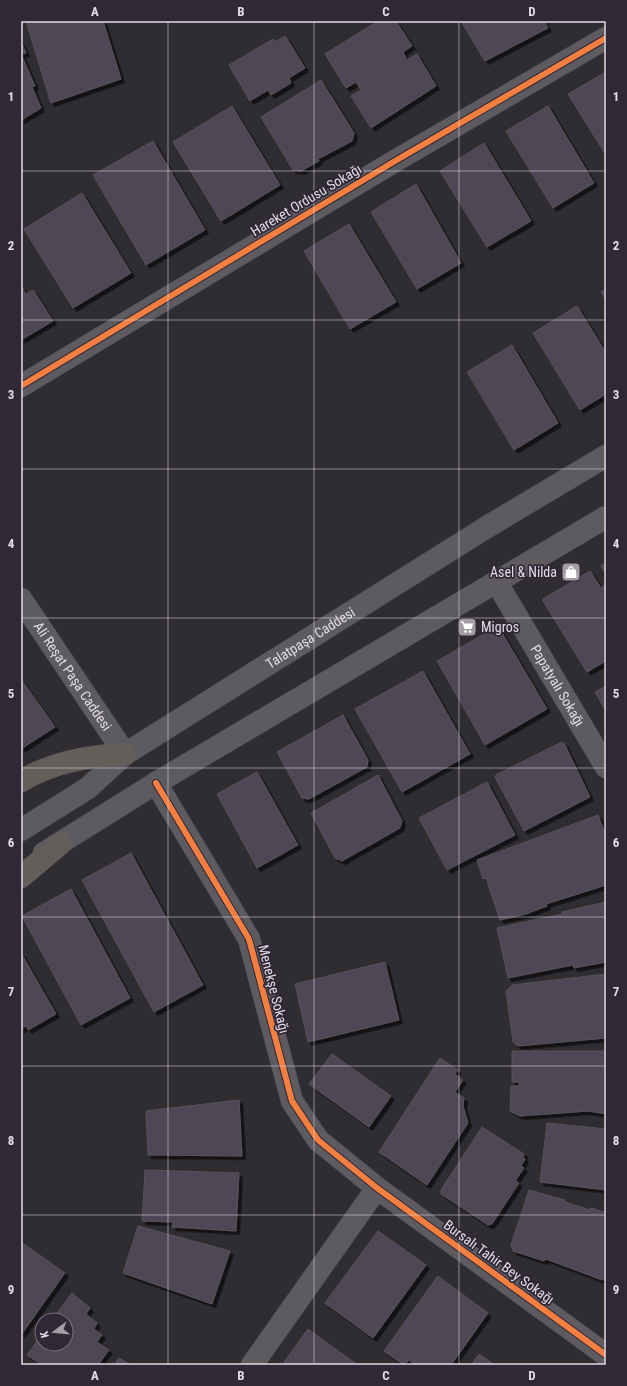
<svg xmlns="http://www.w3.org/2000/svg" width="627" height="1386" viewBox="0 0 627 1386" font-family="'Roboto Condensed',sans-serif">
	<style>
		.building { fill: #4f4656; stroke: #565459; filter: url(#shadow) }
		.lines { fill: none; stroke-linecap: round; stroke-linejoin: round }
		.minor-casing { stroke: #4c494f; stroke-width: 23 }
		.secondary-casing { stroke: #4c494f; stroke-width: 23 }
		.primary-casing { stroke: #4c494f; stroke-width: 23 }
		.minor { stroke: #5d5a60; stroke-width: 22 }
		.secondary { stroke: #5d5a60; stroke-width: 22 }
		.primary { stroke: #645e5b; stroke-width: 22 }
		.cycleway-casing { stroke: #302836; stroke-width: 8 }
		.cycleway { stroke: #f27e40; stroke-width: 6 }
		.grid { fill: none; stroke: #e1dce5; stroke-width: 1; stroke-opacity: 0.55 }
		.labels { text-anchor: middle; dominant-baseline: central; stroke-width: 3.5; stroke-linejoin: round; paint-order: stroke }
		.street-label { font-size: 14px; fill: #e1dce5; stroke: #302836 }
		.poi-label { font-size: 14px; fill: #e1dce5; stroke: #302836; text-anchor: end }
		.neatline { fill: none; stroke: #e1dce5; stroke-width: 1.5 }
		.grid-label { font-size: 13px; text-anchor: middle; font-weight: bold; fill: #e1dce5 }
	</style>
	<defs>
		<filter id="shadow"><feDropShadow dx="3.5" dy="3.5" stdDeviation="0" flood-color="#0009"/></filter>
	</defs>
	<rect width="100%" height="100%" fill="#2f2c32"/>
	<path class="building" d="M26,21H103L121,79L51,103Z
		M378,21H396L412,46L403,52L407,60L417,54L436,86L371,128L351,96L361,90L356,82L346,88L325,54Z
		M461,21H544L548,28L485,61Z
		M285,36L305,68L289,78L291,83L271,95L268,90L250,101L229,65L273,39L275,42Z
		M21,42L26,53L21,54L35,86L32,87L41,108L21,120Z
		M606,72V151L604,152L568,94Z
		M321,80L354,133L352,141L318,159L319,161L301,171L293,170L261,117Z
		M232,106L280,185L221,221L173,142Z
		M548,106L594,183L553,208L506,131Z
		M153,141L205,230L146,265L93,175Z
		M484,143L531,221L487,247L440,171Z
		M416,184L461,263L417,289L371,212Z
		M82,193L131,273L73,308L24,229Z
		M349,224L396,302L350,329L304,251Z
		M21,286L26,294L33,290L53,321L21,340Z
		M606,289V300L601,292Z
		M577,306L606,353V394L580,410L533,333Z
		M512,345L558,423L514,450L467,372Z
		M606,562V574L601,566Z
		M590,571L601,588L606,584V661L587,672L543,601V599Z
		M498,626L547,709L485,745L437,661Z
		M423,671L470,754L402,792L355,709Z
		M21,679L55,727L21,749Z
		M606,686V711L595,692Z
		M343,715L368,760L367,767L309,799L302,798L277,752Z
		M562,742L564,743L590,797L524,831L495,777L496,775Z
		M257,772L298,845L257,868L217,794Z
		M378,775L402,821L400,828L342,861L335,858L311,813Z
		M487,782L515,835L447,870L419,818Z
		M598,815L606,836V885L546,904L547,906L526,914L500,920L486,878L483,879L477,860Z
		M131,853L203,985L154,1012L82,880Z
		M71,889L130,998L81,1025L22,916Z
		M606,902V962L574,968L573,965L508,978L497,928L562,914V912Z
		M21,953L56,1014L28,1030L26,1026L21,1029Z
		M385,962L399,1020L308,1042L295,984Z
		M606,974V1038L518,1046L513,1042L506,991L512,985Z
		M512,1051H606V1114L588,1111L520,1116L510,1111L511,1086H519V1082H512Z
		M332,1054L391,1096L369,1127L309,1084Z
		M440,1058L458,1070L455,1074L463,1080L455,1092L464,1098L463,1106L468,1123L427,1185L379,1152Z
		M239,1100L242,1156L148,1155L146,1111Z
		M547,1123L606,1129V1190L540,1182Z
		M482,1127L524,1154L523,1157L525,1159L521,1166L524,1168L515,1181L519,1183L492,1224L488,1225L441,1194V1190Z
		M145,1170L239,1173L236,1231L172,1227L173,1222L142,1221Z
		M529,1190L565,1200V1202L590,1210L591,1208L606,1213V1278L602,1280L546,1259L544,1261L513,1251L511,1245Z
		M138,1226L230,1251L212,1304L123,1273Z
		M378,1231L426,1265L373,1338L325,1303Z
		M21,1242L65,1273L21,1335Z
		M437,1277H439L488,1313L451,1365H416L409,1360L404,1365L384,1351Z
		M72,1293L90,1308L86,1314L97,1323L94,1329L102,1335L97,1342L109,1350L98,1365H42L27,1355L42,1334V1344H66V1320H52Z
		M308,1329L355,1363L354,1365H282Z
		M479,1354L495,1365H471Z
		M119,1358L131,1365H114Z"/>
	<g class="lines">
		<defs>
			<g id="minor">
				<path d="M21,386L395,161L606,38"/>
				<path id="s1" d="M497,583L606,767"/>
				<path id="s2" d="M21,599L125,754"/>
				<path d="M156,783L249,939L292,1101L318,1140L377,1188L606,1355"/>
				<path d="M252,1365L377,1188"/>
			</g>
			<g id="secondary">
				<path id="s3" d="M21,830L88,788L125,754L487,527L606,456"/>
				<path d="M44,853L156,783L606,517"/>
			</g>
			<path id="primary" d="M21,781C53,762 88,756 125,754
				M21,877L61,843"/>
		</defs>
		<use href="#minor" class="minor-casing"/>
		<use href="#secondary" class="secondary-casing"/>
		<use href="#primary" class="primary-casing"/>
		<use href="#minor" class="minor"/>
		<use href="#secondary" class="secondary"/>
		<use href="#primary" class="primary"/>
		<defs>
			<path id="cycleway" d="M21,386L395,161L606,38
				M156,783L249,939L292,1101L318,1140L377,1188L606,1355"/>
		</defs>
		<use href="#cycleway" class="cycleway-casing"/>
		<use href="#cycleway" class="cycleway"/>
	</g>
	<path class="grid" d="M168,21V1365M314,21V1365M459,21V1365M21,171H606M21,320H606M21,469H606M21,618H606M21,768H606M21,917H606M21,1066H606M21,1215H606"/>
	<defs>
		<symbol id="shop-square" viewBox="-11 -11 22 22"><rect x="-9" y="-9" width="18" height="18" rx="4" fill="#a39ea6" stroke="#302836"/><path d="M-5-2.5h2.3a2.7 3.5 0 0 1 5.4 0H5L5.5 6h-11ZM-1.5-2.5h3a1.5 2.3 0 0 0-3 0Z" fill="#fff"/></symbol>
		<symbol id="supermarket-square" viewBox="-11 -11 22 22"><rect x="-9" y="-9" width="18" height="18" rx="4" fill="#a39ea6" stroke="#302836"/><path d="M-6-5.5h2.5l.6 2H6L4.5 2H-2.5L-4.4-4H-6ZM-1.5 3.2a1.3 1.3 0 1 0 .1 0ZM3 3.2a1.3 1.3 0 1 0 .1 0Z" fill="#fff"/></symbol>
	</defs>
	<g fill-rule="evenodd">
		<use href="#shop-square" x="560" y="561" width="22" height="22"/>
		<use href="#supermarket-square" x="456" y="616" width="22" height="22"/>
	</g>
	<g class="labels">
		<g class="street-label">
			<text transform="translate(306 200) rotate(-31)">Hareket Ordusu Sokağı</text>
			<text stroke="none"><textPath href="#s3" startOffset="348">Talatpaşa Caddesi</textPath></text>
			<text stroke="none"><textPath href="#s2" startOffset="93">Ali Reşat Paşa Caddesi</textPath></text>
			<text stroke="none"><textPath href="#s1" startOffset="119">Papatyalı Sokağı</textPath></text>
			<text transform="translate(274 989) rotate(76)">Menekşe Sokağı</text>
			<text transform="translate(499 1262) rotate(36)">Bursalı Tahir Bey Sokağı</text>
		</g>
		<g class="poi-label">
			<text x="557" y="572">Asel &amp; Nilda</text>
			<text x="481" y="627" text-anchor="start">Migros</text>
		</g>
	</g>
	<rect width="627" height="1386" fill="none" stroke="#302836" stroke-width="44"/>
	<g transform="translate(54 1332) rotate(254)"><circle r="19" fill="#302836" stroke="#77707c"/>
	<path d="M0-3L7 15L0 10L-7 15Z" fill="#a39ea6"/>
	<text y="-6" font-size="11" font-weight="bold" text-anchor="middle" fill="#e1dce5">K</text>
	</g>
	<rect x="22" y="22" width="583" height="1342" class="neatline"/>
	<g class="grid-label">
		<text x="95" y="16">A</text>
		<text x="241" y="16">B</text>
		<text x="386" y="16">C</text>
		<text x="532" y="16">D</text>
		<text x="11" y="101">1</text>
		<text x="616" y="101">1</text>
		<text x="11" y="250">2</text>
		<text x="616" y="250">2</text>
		<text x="11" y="399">3</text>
		<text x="616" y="399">3</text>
		<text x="11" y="548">4</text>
		<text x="616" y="548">4</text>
		<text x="11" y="698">5</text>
		<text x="616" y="698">5</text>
		<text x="11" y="847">6</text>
		<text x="616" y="847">6</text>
		<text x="11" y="996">7</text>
		<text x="616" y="996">7</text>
		<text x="11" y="1145">8</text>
		<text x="616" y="1145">8</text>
		<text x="11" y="1294">9</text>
		<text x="616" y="1294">9</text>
		<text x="95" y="1380">A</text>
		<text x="241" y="1380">B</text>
		<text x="386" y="1380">C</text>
		<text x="532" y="1380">D</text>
	</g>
</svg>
